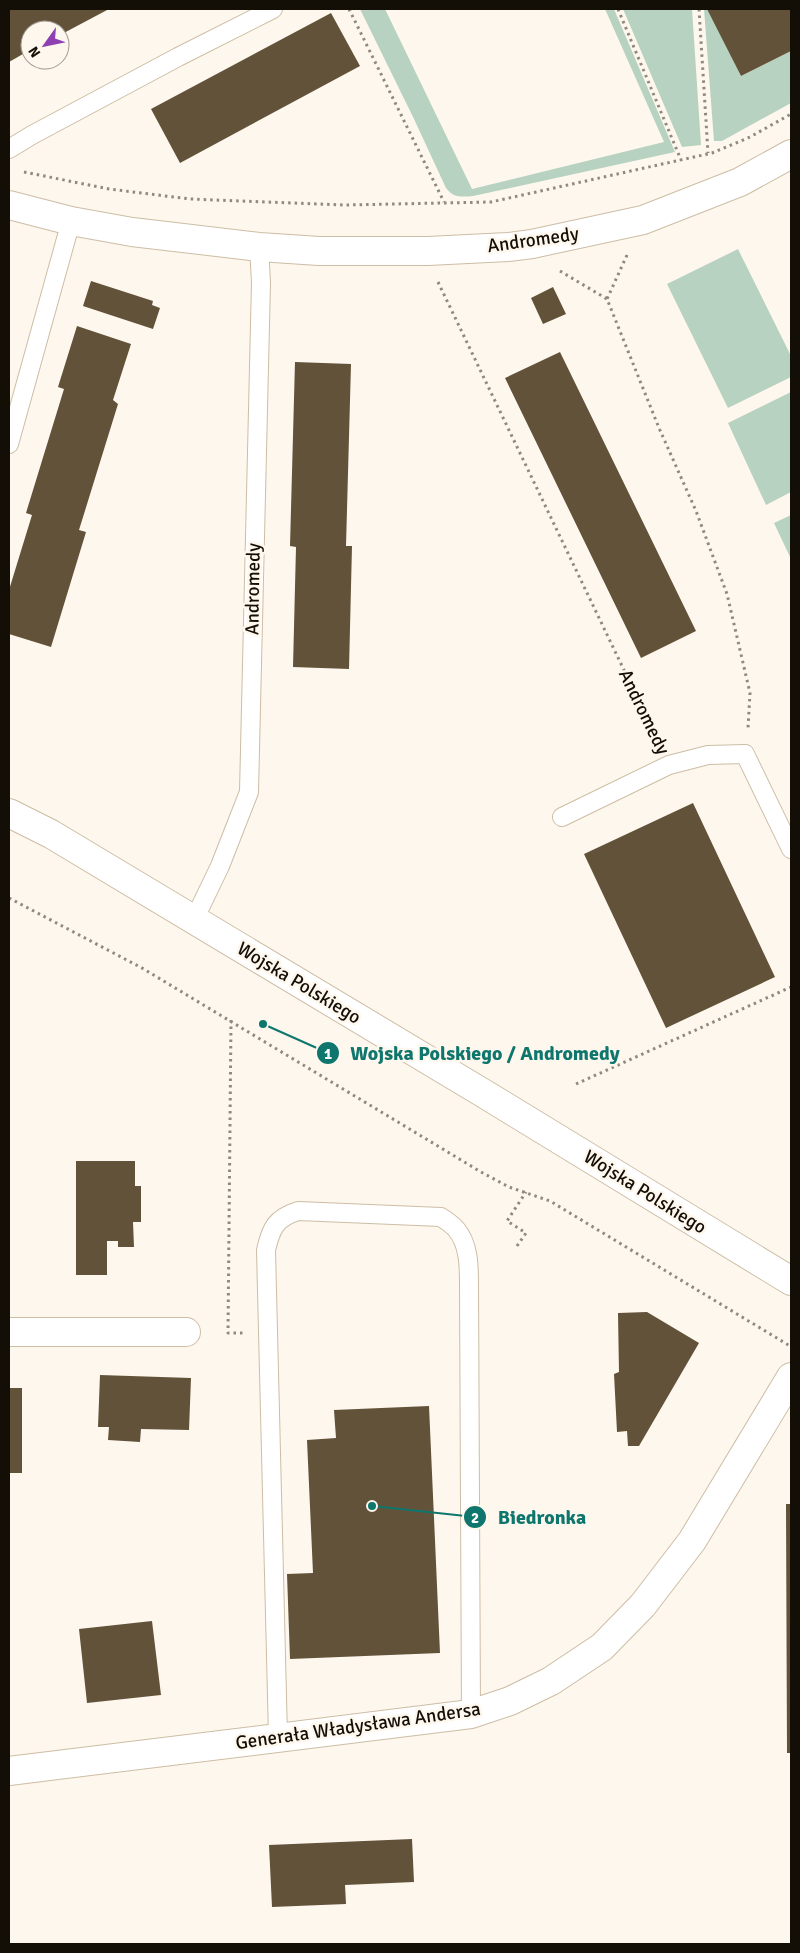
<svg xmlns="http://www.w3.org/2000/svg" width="800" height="1953" viewBox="0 0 800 1953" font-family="Signika,sans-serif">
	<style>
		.green { fill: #b7d2c1 }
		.building { fill: #615239 }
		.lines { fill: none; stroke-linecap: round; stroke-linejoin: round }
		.service-casing { stroke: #cdbda5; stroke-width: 20 }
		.minor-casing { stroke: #cdbda5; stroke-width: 30 }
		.tertiary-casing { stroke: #cdbda5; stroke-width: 30 }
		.path { stroke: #8f8980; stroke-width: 3; stroke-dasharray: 2.5 4; stroke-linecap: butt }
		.service { stroke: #fff; stroke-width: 18 }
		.minor { stroke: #fff; stroke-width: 28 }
		.tertiary { stroke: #fff; stroke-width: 28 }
		.labels { text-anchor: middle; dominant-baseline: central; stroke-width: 5; stroke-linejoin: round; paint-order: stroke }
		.street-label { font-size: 19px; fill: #130e06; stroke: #fef7ed }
		.leader { fill: none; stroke: #0f766e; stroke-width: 2 }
		.callout-dot { fill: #0f766e; stroke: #fef7ed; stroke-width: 2 }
		.mark-label { font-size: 15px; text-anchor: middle; font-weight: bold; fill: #fff }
		.callout-label { font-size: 20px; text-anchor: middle; font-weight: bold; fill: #0f766e; stroke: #fef7ed; stroke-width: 5; stroke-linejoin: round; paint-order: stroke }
	</style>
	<rect width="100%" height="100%" fill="#fef7ed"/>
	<path class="green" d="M360,9H385L472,189L664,142L605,9H614L675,152L473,196C462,197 453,198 446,188L414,119Z
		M623,9H692L701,145L682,147Z
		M704,9H708L741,76L791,51V103L722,141H714Z
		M738,249L791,356V377L728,408L667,284Z
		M791,392V492L766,505L728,423Z
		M791,515V559L774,523Z"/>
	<path class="building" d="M9,9H109L60,35V30H30V50L9,62Z
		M707,9H791V51L741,76Z
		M331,13L360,66L180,163L151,109Z
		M91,281L153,301L152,305L160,308L153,329L83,306Z
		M553,287L566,314L543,324L531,298Z
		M77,326L131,344L113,400L118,404L79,530L86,532L51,647L9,634V590L32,515L26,513L64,389L58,387Z
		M560,352L696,631L641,658L505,378Z
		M295,362L351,364L346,546H352L349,669L293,667L296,547L290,546Z
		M693,803L775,977L666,1028L584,854Z
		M76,1161H135V1186H141V1222H133L134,1247H118V1241H107V1275H76Z
		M647,1312L699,1343L639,1446H628L627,1431L617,1432L614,1374L619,1372L618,1313Z
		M100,1375L191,1378L189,1430L141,1429L140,1442L108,1440L109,1427H98Z
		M9,1388H22V1473H9Z
		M429,1406L440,1653L290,1659L287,1574L313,1573L307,1440L336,1438L334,1410Z
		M786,1504H791V1753H787Z
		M152,1621L161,1695L87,1703L79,1629Z
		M412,1839L414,1882L345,1885L346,1904L272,1907L269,1845Z"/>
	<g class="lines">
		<defs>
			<path id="service" d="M9,149L32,135L178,57L273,9
				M9,444L71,221
				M562,817L669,765L708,755L745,754L791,849
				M194,920L220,866L249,792L261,282L259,247
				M278,1737L266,1250C271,1228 276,1218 298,1211L441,1217C445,1220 452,1224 456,1229C469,1244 469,1266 469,1285L471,1714"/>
			<path id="minor" d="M9,205L71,221L132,232L259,247L319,251H428L508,247L532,244L643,220L740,182L791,154
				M9,1332H186
				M9,1771L471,1714L510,1701L551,1681L602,1647L643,1605L692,1541L791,1377"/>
			<path id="tertiary" d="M9,813L51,834L483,1093L791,1281"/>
		</defs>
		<use href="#service" class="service-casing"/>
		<use href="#minor" class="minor-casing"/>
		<use href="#tertiary" class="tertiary-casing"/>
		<path class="path" d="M349,9L444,202
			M618,9L681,160
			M699,9L708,153
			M24,172L109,189L190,199L345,205L491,202L712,153L750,137L791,114
			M627,255L607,299L659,428L696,511L727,594L750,693L748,728
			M560,271L607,299
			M438,282L658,741
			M9,898L142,968L481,1172L509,1187L550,1201L790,1346
			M231,1020L228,1333H243
			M576,1084L791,987
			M517,1246L526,1233L507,1221L526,1192"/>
		<use href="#service" class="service"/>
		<use href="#minor" class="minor"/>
		<use href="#tertiary" class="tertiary"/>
	</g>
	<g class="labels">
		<g class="street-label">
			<text transform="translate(533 240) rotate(-8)">Andromedy</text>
			<text transform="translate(253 589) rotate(-89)">Andromedy</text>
			<text transform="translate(644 712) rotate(64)">Andromedy</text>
			<text transform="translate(299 983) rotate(31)">Wojska Polskiego</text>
			<text transform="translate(645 1192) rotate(32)">Wojska Polskiego</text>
			<text transform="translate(358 1726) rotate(-8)">Generała Władysława Andersa</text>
		</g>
	</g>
	<path class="leader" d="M263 1024L328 1053M372 1506L475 1517"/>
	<g class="callout-dot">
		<circle cx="263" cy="1024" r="5"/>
		<circle cx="372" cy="1506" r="5"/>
		<circle cx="328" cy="1053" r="12"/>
		<circle cx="475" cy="1517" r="12"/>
	</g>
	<g class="mark-label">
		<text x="328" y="1059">1</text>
		<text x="475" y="1523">2</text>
	</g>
	<g class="callout-label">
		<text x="485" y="1060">Wojska Polskiego / Andromedy</text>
		<text x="542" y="1524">Biedronka</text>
	</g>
	<rect width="800" height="1953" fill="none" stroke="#130e06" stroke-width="20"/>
	<g transform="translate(45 45) rotate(237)"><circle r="24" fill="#fef7ed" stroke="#a09a91"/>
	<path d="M0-4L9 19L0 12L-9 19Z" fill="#8d40b1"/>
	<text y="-8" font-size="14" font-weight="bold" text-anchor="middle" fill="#130e06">N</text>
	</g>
</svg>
